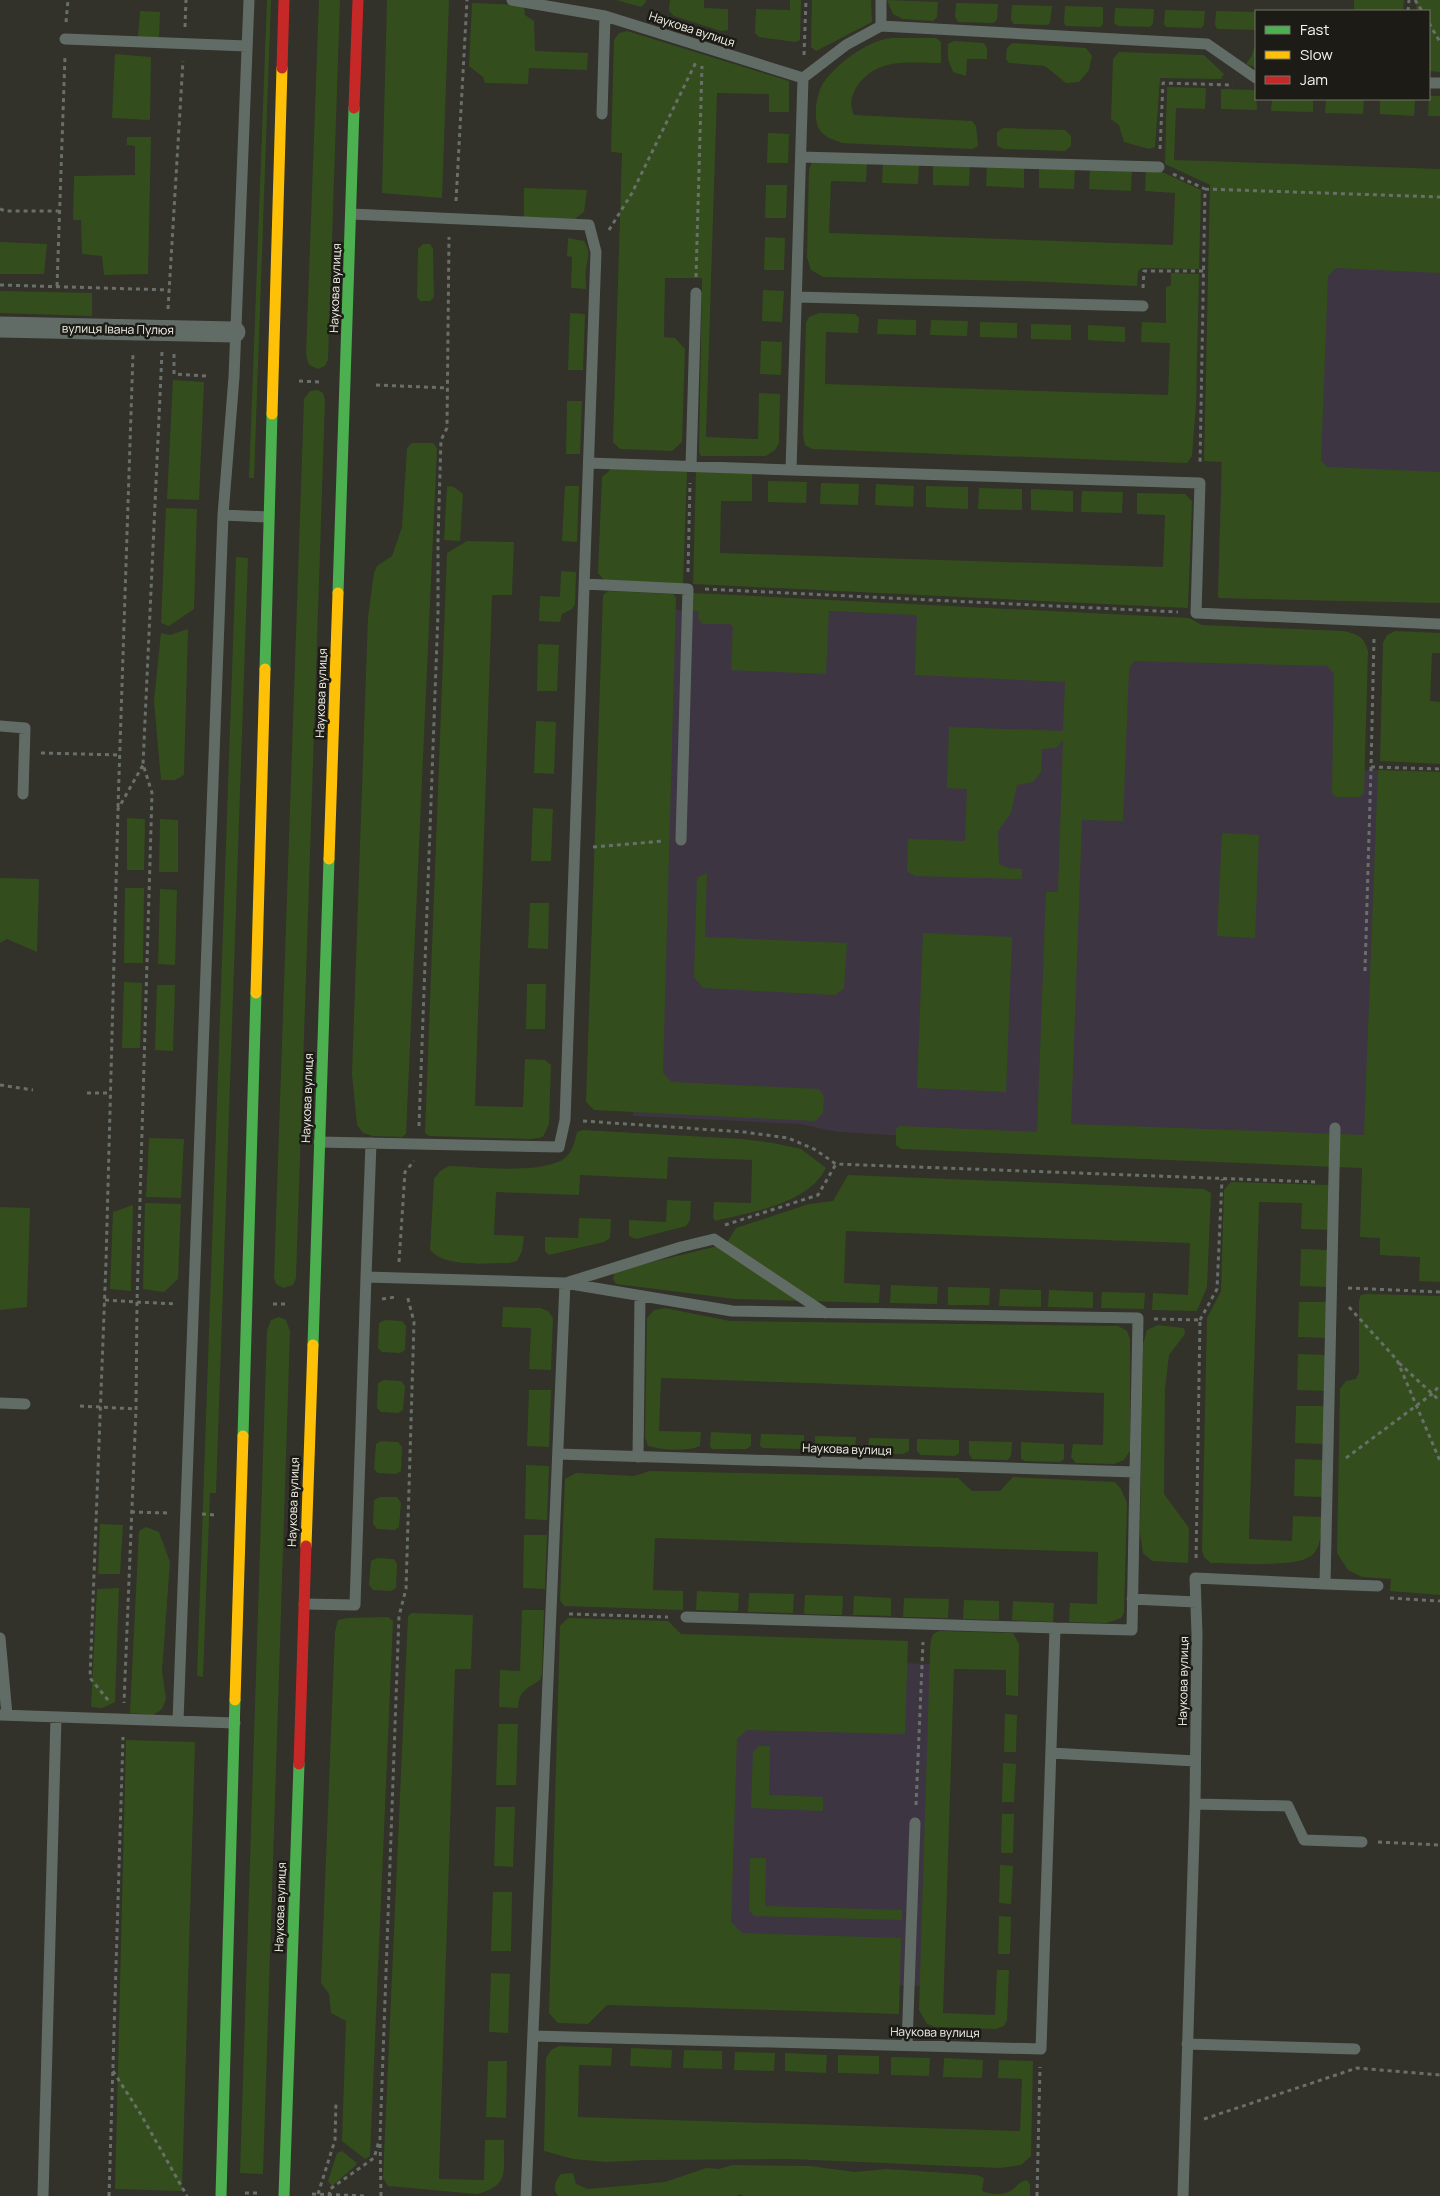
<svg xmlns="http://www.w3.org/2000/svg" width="1440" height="2196" viewBox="0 0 1440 2196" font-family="Manrope,sans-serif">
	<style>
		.education { fill: #3e3542 }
		.green { fill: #334e1c }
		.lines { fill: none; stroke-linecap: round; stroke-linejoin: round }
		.path { stroke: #696f6a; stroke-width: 3; stroke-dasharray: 4 4; stroke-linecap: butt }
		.lane { stroke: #626c66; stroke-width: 11 }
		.street { stroke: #626c66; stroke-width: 21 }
		.fast { stroke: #4caf50; stroke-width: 11 }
		.slow { stroke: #ffc107; stroke-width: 11 }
		.jam { stroke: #c62828; stroke-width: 11 }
		.labels { text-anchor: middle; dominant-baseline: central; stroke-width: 5; stroke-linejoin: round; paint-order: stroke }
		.street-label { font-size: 12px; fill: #f6f5ed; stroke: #1c1b15 }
	</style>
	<rect width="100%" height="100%" fill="#32312a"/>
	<path class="education" d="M1227,237L1440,242V603L1218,598Z
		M699,606L1343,631L1365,770L1440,772V1258L1380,1255V1238L1360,1237L1363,1155L1037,1143L838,1132L800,1124L633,1116L651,609L699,611Z
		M642,1655L932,1664L923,1986L633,1977Z"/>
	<path class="green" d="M267,0H271L254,478H249Z
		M319,0H340L328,360L325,366L318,369L309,365L306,355Z
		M387,0H449L442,198L382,193Z
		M616,0H646V2L641,7Z
		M670,0H704V8L728,9V30L721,31L674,16L669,11Z
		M790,0H801L800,40L795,42L759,37L755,33L756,9L790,10Z
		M812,0H871L872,22L816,51L811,47Z
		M887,0L938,2L937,17L933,21L903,19L893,14Z
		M1354,0H1404L1403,11H1354Z
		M1417,0H1440V72L1429,71V11H1416Z
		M472,3L524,5L525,15L534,21L535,51L588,53L587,70L529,68L528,84L485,83L483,77L469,66Z
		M956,3L998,4L997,20L993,23L958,22L955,17Z
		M1012,5L1052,6L1050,23L1047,25L1014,24L1011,20Z
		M1065,6L1103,7V24L1100,27L1066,26L1064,23Z
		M1115,8L1154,9L1153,24L1150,27L1118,26L1114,23Z
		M1165,10L1205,11L1204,25L1201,28L1166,27L1164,24Z
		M140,11L160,12L159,38L138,37Z
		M1216,11L1256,12V29L1255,30L1217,29L1215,25Z
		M627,31L789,81V112H769V94L717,93L706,437L758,439L759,393L780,394L779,443L775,450L766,456H701L699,452L702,278H665L664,337L675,338L685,349L682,442L672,451L620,449L613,442L622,153L611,152L614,40L619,33Z
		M891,38H936L941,42V63C909,63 878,57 858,85C851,95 849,104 854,115L972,121L976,126L978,146L972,149L842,143C834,140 824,137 819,129C812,116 817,88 827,78C842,60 868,41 891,38Z
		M954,41L984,43L987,48V59H967L966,76L953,72L948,59V44Z
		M1012,43L1086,48L1092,56L1089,70L1079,82L1066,83L1045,66L1009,63L1006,59L1007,48Z
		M1256,43V68L1246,64L1251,57Z
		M1119,52L1204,55L1224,74L1221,79L1160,78L1155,147L1149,149L1124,142L1119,125L1111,119L1113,59Z
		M115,54L151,57L150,120L112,118Z
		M1167,87L1206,88L1205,109L1176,108L1174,160L1440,169V273L1336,268L1328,276L1321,460L1327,467L1440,472V603L1218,598L1222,462L1204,461L1210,185L1165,164Z
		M1221,89L1256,90L1257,110L1221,109Z
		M1429,96H1440V116H1428Z
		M1272,99H1313V112L1271,111Z
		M1326,99H1364L1363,114L1325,113Z
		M1380,99H1415L1414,116L1380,114Z
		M1003,128L1065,130L1071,136V146L1065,151L1005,149L997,146V132Z
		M768,133L789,134L788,163H767Z
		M127,137H151L148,274L104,275L102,256L82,254L81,220H73L74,176L135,175V146L127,145Z
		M812,161H867L866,182L831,181L829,233L1173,245L1175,193L1145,191L1146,170H1158L1201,190L1199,269L1142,268L1138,271L1137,286L1024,281L823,277L811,270L807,257L809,170Z
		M883,161L919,162L918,184L882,183Z
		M933,163L970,164L969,186L933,185Z
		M987,164L1024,166V188L986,186Z
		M1039,166L1075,167L1074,189L1039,188Z
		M1090,168L1132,169L1131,191L1089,189Z
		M766,185H787L786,218H765Z
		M524,188L587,190L584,212L575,219L524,217Z
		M765,237L785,238L784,270H764Z
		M568,238L584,241C591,251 588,257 586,268C585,274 586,282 586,289L571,288L572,257L567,256Z
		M0,242L47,244L44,274H0Z
		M423,244H430L433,248L434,297L430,301H420L417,297L418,249Z
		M1171,273L1199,274L1196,404L1192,456L1187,463L812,449L805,445L803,435L806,323L809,317L819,313L855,314L859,318L858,333L826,332L825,384L1168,395L1170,343L1141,342L1142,322L1166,323V287L1171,285Z
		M763,290L784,291L782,322L762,321Z
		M0,291L92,293V316L0,313Z
		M570,313L585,314L583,370H568Z
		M878,319L916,320V335L877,334Z
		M931,320L968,321L967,336L930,335Z
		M980,322L1017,323V338L980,337Z
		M1031,324L1071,325V340L1031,339Z
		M1088,325L1125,327V342L1088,340Z
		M761,341L782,342L781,375L760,374Z
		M173,380L204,382L199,500L167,499Z
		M317,390L323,393L325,400L296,1278L293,1285L283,1288L276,1284L274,1277L304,399L310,391Z
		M567,401H582L580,454H566Z
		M412,443H433L437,448L406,1134L402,1137L373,1136L363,1133L357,1125L352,1074L368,617L374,573L377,566L392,556L402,527L407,448Z
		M611,469L687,472L683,584L604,580L598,573L602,477Z
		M696,472L752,474V501H721L720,553L1163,567L1165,515L1137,514V493L1185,494L1192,501L1188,608L693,584Z
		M768,481L807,482L806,503L768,502Z
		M821,483L859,484L858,505L820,504Z
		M876,484L914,486L913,507L875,505Z
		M447,486L454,487L463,494L460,541L444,540Z
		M565,486H579L577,542L562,541Z
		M926,486L968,487V509L926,507Z
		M979,488L1022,489V510L978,509Z
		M1031,489L1073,491V512L1031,510Z
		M1082,491L1123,492L1122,513L1081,512Z
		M166,508L197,509L194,609L169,626L161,623Z
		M467,541L514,542L512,595H492L475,1106L523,1107L525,1059L545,1060L551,1065L549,1124L543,1137L531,1139L429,1136L425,1133L447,553Z
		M236,557L248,558L216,1493H210L203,1677L197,1676Z
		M561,571L576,572L575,604L572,609L562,614L560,622L539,621L540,596L560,597Z
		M608,591L673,594L676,598L663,1073L672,1082L819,1089L824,1096L823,1113L815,1121L594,1110L586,1102L603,595Z
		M693,593L1189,618L1202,625L1343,631C1357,634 1364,636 1368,651L1364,793L1360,797H1336L1332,793L1334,674L1327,666L1134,661L1129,669L1123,821L1082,820L1071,1124L1364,1135L1378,770L1440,772V1282L1419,1281L1420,1257L1380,1255V1238L1360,1237L1362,1168L901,1149L896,1145V1129L900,1126L1037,1132L1046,892H1058L1063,740L1056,748L1042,749L1041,772L1033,782L1017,785L1011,813L998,831L999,864L1008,868L1022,869V879L915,876L907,871L908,839L965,841L967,789L947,788L949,727L1063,731L1065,682L915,675L917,615L829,611L826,674L731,670L733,627L730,624H702L698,618L699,611H693Z
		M188,629L184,775L175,780H161L154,701L161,633L170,635Z
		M1395,631L1440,633V653H1432L1430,701L1440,702V764L1380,761L1383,643L1387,635Z
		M538,644L559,645L557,691H537Z
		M536,721L556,722L554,774L534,773Z
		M533,808L553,809L551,861H531Z
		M127,818L145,819L144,870H127Z
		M160,819L178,820V872H159Z
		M1222,833L1259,835L1255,938L1217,936Z
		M707,873L705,937L847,943L844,988L835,995L703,988L694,977L697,878Z
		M0,878L39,879L37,952L7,939L0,943Z
		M125,888H144L143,963H124Z
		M160,889L177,890L175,965L158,964Z
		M530,903H549L548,949L528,948Z
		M923,933L1012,937L1006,1092L917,1088Z
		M124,982L142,983L140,1048H122Z
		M527,984H546L545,1029H526Z
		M157,985H175L173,1051L155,1050Z
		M583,1130L742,1139L773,1143L801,1149L826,1168C808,1204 752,1212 715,1221L713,1217L714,1202L751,1203L752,1160L668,1157L667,1179L580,1175L579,1195L496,1192L494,1235L524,1236L522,1251L517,1261L509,1263C486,1263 446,1268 430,1250L434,1179L440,1171L449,1166C477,1167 546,1175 566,1157C573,1151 575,1140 577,1132Z
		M149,1138L184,1139L181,1198L146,1197Z
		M848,1175L1204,1189L1211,1193L1207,1287L1197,1311L1152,1310L1153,1293L1188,1295L1190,1243L846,1231L844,1283L880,1285L879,1303L735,1299L616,1284L613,1279L615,1271L726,1244L736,1228L809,1204L833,1201Z
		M1231,1182L1331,1185L1330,1230L1301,1229L1302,1203L1259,1202L1249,1539L1292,1541L1293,1516L1322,1517C1321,1529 1322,1548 1311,1556C1294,1568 1233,1563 1211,1563L1204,1557L1202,1550L1207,1318L1221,1291L1224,1190Z
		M667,1200L691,1201L690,1220L686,1226L636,1239L629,1236V1220L666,1222Z
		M145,1203L181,1204L178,1279L164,1292L143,1289Z
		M133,1205L131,1291L110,1289L113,1212Z
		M0,1207L30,1208L27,1307L0,1310Z
		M579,1218L611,1219L610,1238L604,1242L549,1255L545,1251V1237L578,1238Z
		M1301,1249L1329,1250L1328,1287L1300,1286Z
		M891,1285L938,1287L937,1304L890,1303Z
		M948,1287L990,1288L989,1305H948Z
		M1000,1289L1041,1290V1307L999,1306Z
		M1049,1290L1093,1292V1308L1048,1307Z
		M1102,1292L1145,1293L1144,1309L1101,1308Z
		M1367,1294L1440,1296V1595L1390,1591L1391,1579L1362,1577L1348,1570L1337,1553L1340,1389L1346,1381L1356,1379L1359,1372V1300L1361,1295Z
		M1299,1302H1328L1327,1338L1298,1337Z
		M503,1307L540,1308L548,1311L553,1318L551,1370L529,1369L531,1328L502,1327Z
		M665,1308L730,1321L1118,1326L1127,1331L1130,1339V1451L1124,1460L1114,1464L1076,1463L1071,1457L1073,1444L1103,1445L1104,1393L661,1378L659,1431L701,1432L700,1446C686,1452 663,1450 648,1446L645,1437L647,1318L654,1310Z
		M279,1317L286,1320L290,1331L263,2174L240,2173L267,1330L271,1320Z
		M385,1320L402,1321L406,1326L405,1350L400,1353L382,1352L378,1348L379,1323Z
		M1158,1325L1184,1328L1185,1334L1169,1355L1165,1389L1164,1494L1189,1528L1188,1563L1152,1561L1143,1553L1140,1533L1143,1344L1147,1330Z
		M1298,1354L1326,1355L1325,1391L1297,1390Z
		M384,1380L401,1381L405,1386L403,1410L398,1413L381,1412L377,1408L378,1383Z
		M529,1390H551L549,1447L527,1446Z
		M1296,1406H1325L1324,1444L1295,1443Z
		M711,1432L751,1434V1446L746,1449H712L710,1446Z
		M761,1434L804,1435V1447L801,1449L763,1448L760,1446Z
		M815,1436L856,1437L855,1449L851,1452L819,1450L815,1446Z
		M869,1438L909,1439V1451L903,1454L872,1453L868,1449Z
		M917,1439L959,1440V1453L955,1456L921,1455L917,1451Z
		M381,1441L398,1442L402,1447L401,1471L396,1474L378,1473L374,1469L376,1444Z
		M969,1441L1012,1442L1011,1456L1008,1460L972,1459L969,1454Z
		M1021,1442L1064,1444V1459L1060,1462L1025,1461L1021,1459Z
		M1295,1459L1323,1460L1322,1497L1294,1496Z
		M526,1465L549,1466L547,1520L525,1519Z
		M650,1471L958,1478L972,1491H1000L1013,1477L1115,1482L1121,1489L1127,1503L1124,1613L1121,1618L1106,1623L1069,1622L1070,1603L1097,1604L1098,1552L655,1538L653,1590L683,1591V1610L564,1606L560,1600L565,1479L576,1473L634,1476Z
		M380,1497H397L401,1503L399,1527L395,1530L377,1529L373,1524L374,1500Z
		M100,1524L123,1525L120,1574H98Z
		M146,1527L159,1532L170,1562L162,1671L166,1699L162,1709L153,1715L130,1713L139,1531Z
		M524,1535H547L545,1589L523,1588Z
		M377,1558L394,1559L397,1564L396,1588L391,1591L373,1590L369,1585L371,1561Z
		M119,1588L115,1702L102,1708L91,1707L97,1589Z
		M697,1591L739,1593L738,1611L696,1610Z
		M749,1593L794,1594L793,1613L748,1612Z
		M805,1595L843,1596L842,1615L804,1614Z
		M854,1596L891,1598V1616L853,1615Z
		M904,1598L949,1599L948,1618L903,1617Z
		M964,1600L999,1601V1620L963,1619Z
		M1013,1601L1054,1603L1053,1622L1012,1620Z
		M522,1610H544L542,1673L540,1680C527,1689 519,1690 518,1708L499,1707L500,1670L520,1671Z
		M412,1613L473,1615L471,1669H455L439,2179L484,2180L485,2140H504C503,2170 511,2185 477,2194L388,2186L383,2178L408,1616Z
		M388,1617L393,1621L370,2156L365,2159L342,2141L346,2021L331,2013L329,1994L321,1983L335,1632L338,1620L347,1618Z
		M568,1618L668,1621L681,1634L908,1641L905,1734L747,1730L737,1739L731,1922L742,1933L901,1938L899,2014L607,2005L588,2024L558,2023L549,2013L560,1626Z
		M939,1631L1013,1633L1019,1644L1018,1696L1006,1695V1670L954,1669L943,2013L995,2015L997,1970H1009L1007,2020L1004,2026L996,2029L935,2027L927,2024L919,2010L930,1653C931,1644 929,1634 939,1631Z
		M1005,1714L1017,1715L1016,1752H1004Z
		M498,1724H518L516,1785H496Z
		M126,1740L195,1742L182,2191L115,2189Z
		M759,1746H770L769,1795L823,1797V1811L751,1808L753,1752Z
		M1003,1763L1016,1764L1014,1802H1002Z
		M496,1807H515L513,1867L494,1866Z
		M1002,1814H1014L1013,1853H1001Z
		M750,1858H766L765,1906L902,1910V1920L754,1916L749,1910Z
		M1000,1865L1013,1866L1011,1904L999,1903Z
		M493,1892H512L511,1951H491Z
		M999,1916L1011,1917L1010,1954H998Z
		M491,1973L510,1974L508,2033L489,2032Z
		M559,2046L612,2048L611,2066L579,2065L578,2117L1020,2131L1022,2079L998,2078L999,2060L1033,2061L1031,2156L1021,2165L1000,2168L790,2159L646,2160L606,2162L573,2159L544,2151L546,2058L551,2050Z
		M631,2048L672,2050L671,2068L630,2066Z
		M684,2050L722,2051V2069L683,2068Z
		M735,2052L775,2053L774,2071L734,2070Z
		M785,2053L827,2055L826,2073L785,2071Z
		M838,2055L879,2056V2074L838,2073Z
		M891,2057L930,2058L929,2076L891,2075Z
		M944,2058L983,2060L982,2078L943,2077Z
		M488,2061H507L506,2118L486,2117Z
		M342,2151L357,2163L355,2166L332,2186L328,2181L337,2153Z
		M732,2165L810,2166L855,2172L887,2169L977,2175L984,2178L982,2191C991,2194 1001,2196 1010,2191C1018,2187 1016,2183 1027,2180L1030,2185V2196H743L740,2194L736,2196H558C552,2188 555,2181 561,2174L573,2173L576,2184L588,2189L665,2182L706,2168L719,2169Z"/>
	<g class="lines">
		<path class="path" d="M1415,0L1422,11
			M1408,11L1409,0
			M66,22L68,0
			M1429,23L1440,42
			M185,27L186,0
			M804,55L806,0
			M1160,149L1163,83L1233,85
			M1173,174L1205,189L1200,465
			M1205,189L1440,197
			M456,201L467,0
			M0,209L5,211H59
			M609,230L632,193L696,62
			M696,277L702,66
			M0,285L170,290
			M57,286L65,56
			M1143,288L1144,271H1204
			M168,309L183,61
			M162,352L143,764L152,793L137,1302L177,1304
			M174,354V374L207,376
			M299,381L319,382
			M376,385L447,388
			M688,572L690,483
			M705,589L1178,612
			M1374,639L1371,767L1440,769
			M41,753L120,755
			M118,807L133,353
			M593,847L664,841
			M1365,971L1371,767
			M0,1085L33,1090
			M87,1093H111
			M583,1121L744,1132L788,1138L814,1149L836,1164L1316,1182
			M419,1126L438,613V540L441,440L447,428L449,237
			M725,1225L818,1195L836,1164
			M399,1262L405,1172L414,1161
			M1348,1288L1440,1292
			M382,1299L396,1297
			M105,1300L137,1302L136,1409L124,1703
			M273,1304H288
			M1349,1307L1397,1360L1440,1461
			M1154,1319L1200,1320L1196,1560
			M1200,1320L1217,1289L1222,1179
			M1399,1363L1440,1401
			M80,1406L136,1409
			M1346,1458L1432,1394L1440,1385
			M131,1512L168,1513
			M202,1514L215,1515
			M1390,1598L1440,1601
			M569,1614L668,1617
			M108,1700L90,1678L106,1262L118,809L143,765
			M916,1805L923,1642
			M1378,1842L1440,1845
			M113,2071L140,2113L187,2196
			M1204,2119L1357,2068L1440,2075
			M245,2193H259
			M312,2194L367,2196
			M318,2194L335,2140L336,2102
			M109,2196L123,1737
			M329,2196L330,2189L374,2158L379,2141
			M381,2196L380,2138L399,1616L406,1589L414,1322L407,1295
			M1037,2196L1040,2067"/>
		<path class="lane" d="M512,0L605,16L803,78
			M881,0V26
			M65,39L247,46
			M1429,83H1440
			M602,114L605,16
			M801,157L1159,167
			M797,297L1143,306
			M589,463L791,470L803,78L846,45L881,26L1207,44L1256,78
			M691,466L696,293
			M791,470L1200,483L1196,613L1440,624
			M223,515L268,517
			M584,584L688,589L681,840
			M0,726L25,728L23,794
			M319,1142L559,1147L565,1120L596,252L589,225L351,214
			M371,1143L366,1277L565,1283L526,2196
			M569,1282L681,1247L714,1239L825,1313
			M0,1403L25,1404
			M558,1454L1135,1472
			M638,1457L640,1296
			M1325,1584L1378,1586
			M1132,1599L1196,1602
			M304,1604L355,1605L366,1277
			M686,1617L1055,1628
			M0,1638L7,1715
			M0,1715L235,1723
			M178,1721L223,515L234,377L249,0
			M1051,1753L1195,1761
			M1195,1804L1288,1806L1304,1840L1362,1842
			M533,2036L1041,2049L1055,1628L1132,1630L1138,1318L732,1311L565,1283
			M1187,2044L1355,2049
			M907,2045L915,1823
			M43,2196L56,1717
			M1183,2196L1195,1804L1197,1634L1195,1578L1325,1584L1335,1128"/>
		<path class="street" d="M0,327L235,332"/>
		<path class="fast" d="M338,593L354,108
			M265,669L272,414
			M313,1345L329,859
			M243,1436L256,993
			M221,2196L235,1700
			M284,2196L299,1764"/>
		<path class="slow" d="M272,414L282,68
			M329,859L338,593
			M256,993L265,669
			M306,1546L313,1345
			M235,1700L243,1436"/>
		<path class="jam" d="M282,68L284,0
			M354,108L358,0
			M299,1764L306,1546"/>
	</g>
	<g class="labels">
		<g class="street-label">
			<text transform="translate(692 29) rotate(18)">Наукова вулиця</text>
			<text transform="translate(335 288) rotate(-88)">Наукова вулиця</text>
			<text transform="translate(118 329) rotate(1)">вулиця Івана Пулюя</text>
			<text transform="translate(321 693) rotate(-88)">Наукова вулиця</text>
			<text transform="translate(307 1098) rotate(-88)">Наукова вулиця</text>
			<text transform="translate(847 1449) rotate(2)">Наукова вулиця</text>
			<text transform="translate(293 1502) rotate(-88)">Наукова вулиця</text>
			<text transform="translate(1183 1681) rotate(-89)">Наукова вулиця</text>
			<text transform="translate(280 1907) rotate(-88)">Наукова вулиця</text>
			<text transform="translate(935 2032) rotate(1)">Наукова вулиця</text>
		</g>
	</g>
	<rect x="1255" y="10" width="175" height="90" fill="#1c1b15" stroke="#73726b"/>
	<rect x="1265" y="26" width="25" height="8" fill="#4caf50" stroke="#73726b"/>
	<text x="1300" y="35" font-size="15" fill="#f6f5ed">Fast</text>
	<rect x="1265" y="51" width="25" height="8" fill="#ffc107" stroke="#73726b"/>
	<text x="1300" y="60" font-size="15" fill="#f6f5ed">Slow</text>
	<rect x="1265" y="76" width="25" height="8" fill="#c62828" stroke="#73726b"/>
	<text x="1300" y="85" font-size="15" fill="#f6f5ed">Jam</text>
</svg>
